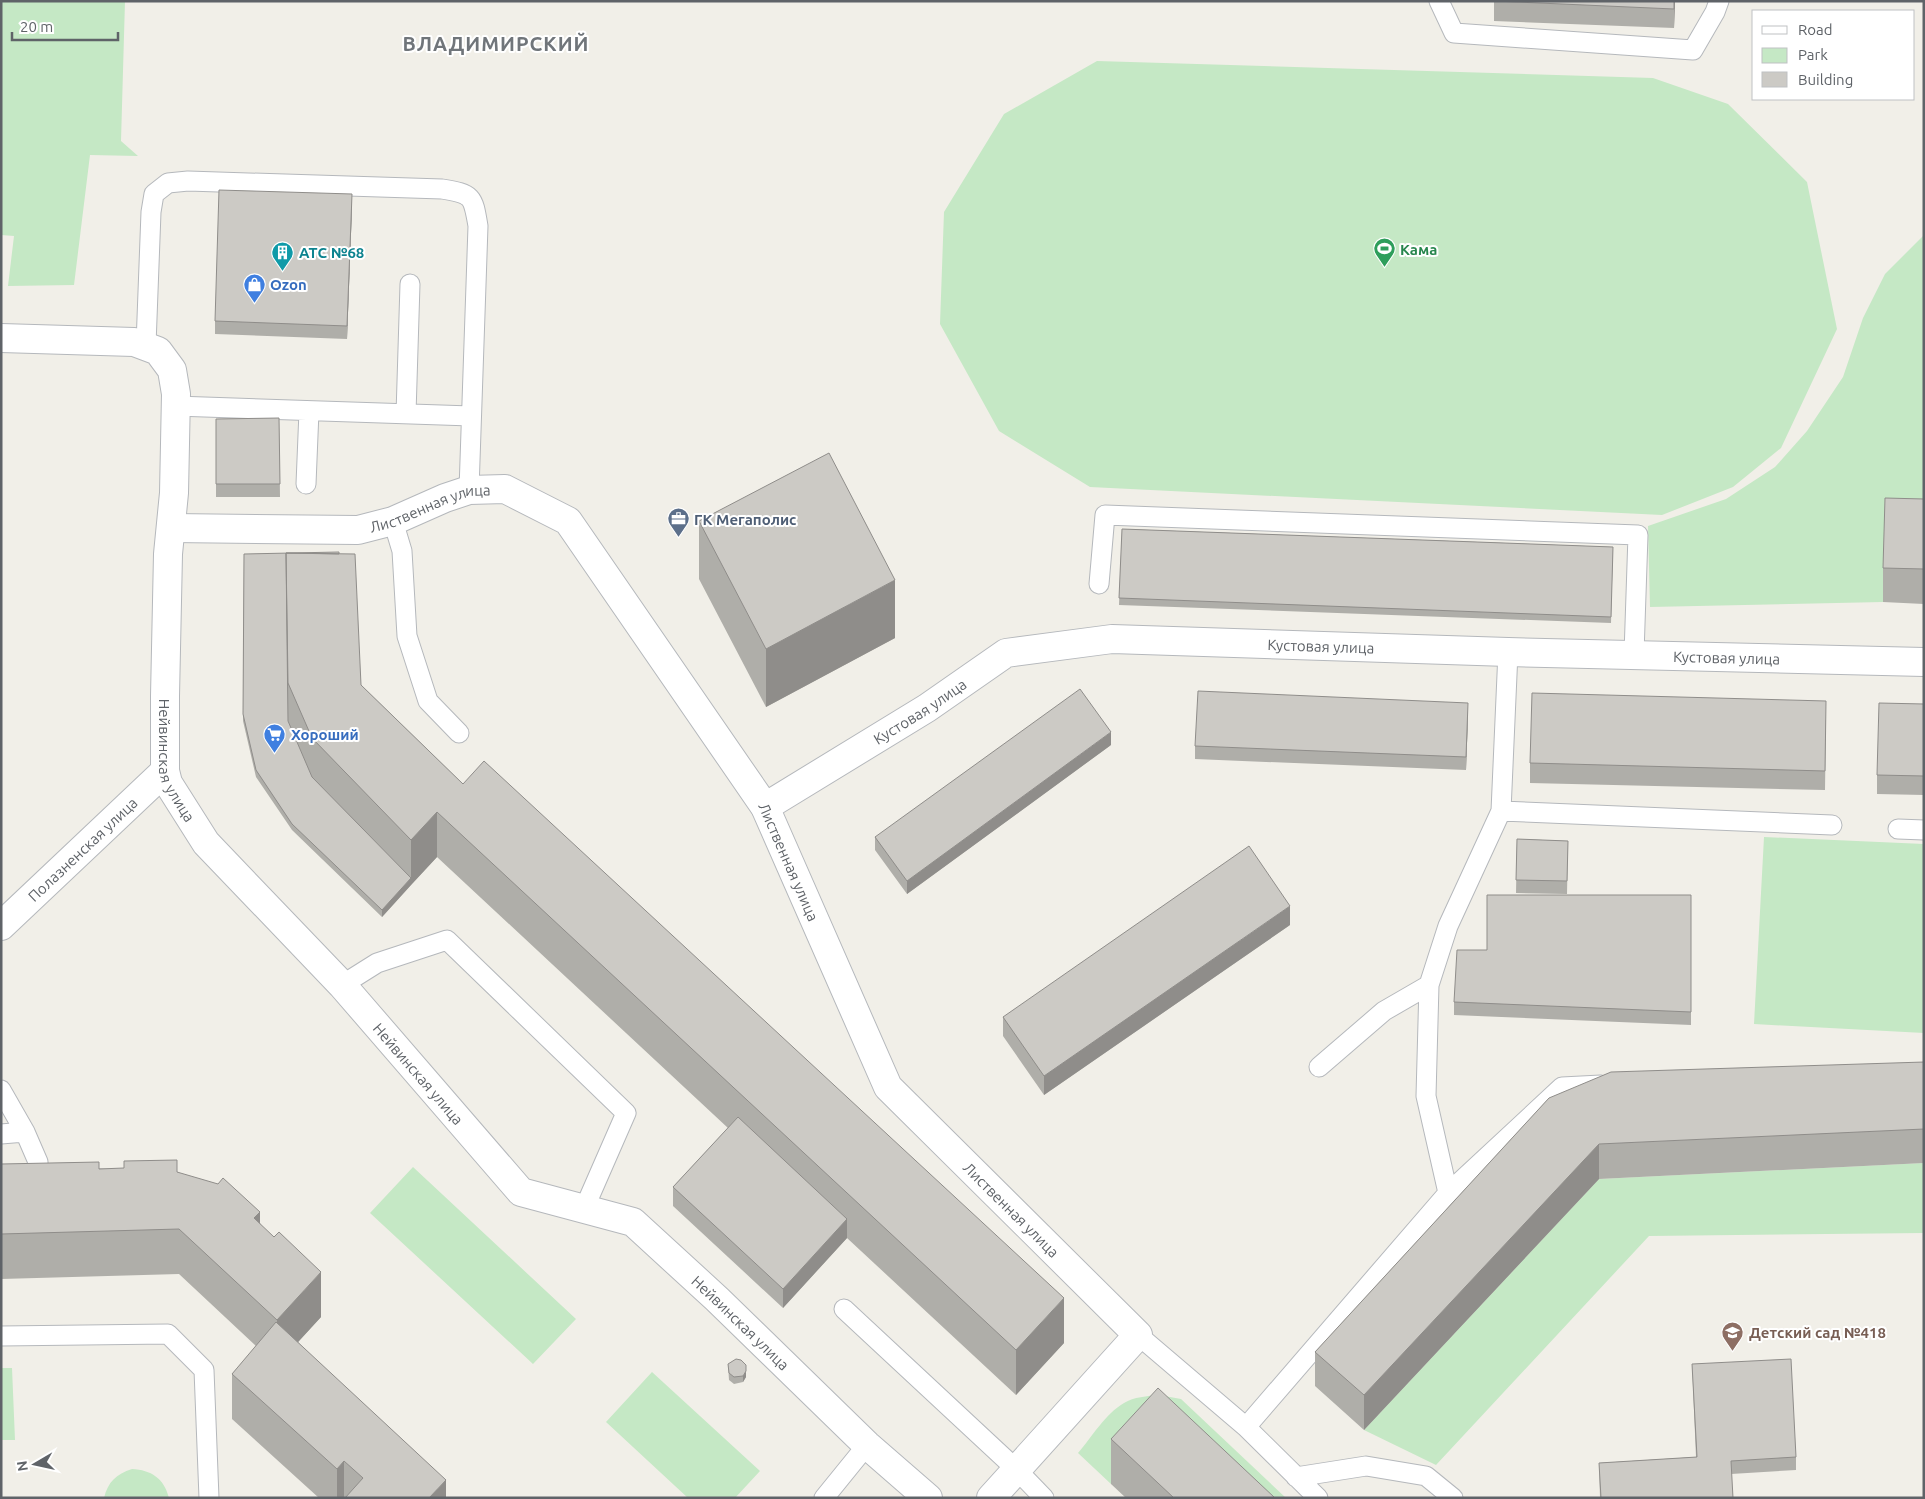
<svg xmlns="http://www.w3.org/2000/svg" width="1925" height="1499" viewBox="0 0 1925 1499" font-family="Ubuntu,sans-serif">
	<style>
		.green { fill: #c5e8c5 }
		.lines { fill: none; stroke-linecap: round; stroke-linejoin: round }
		.lane-casing { stroke: #b5b8bc; stroke-width: 21 }
		.street-casing { stroke: #b5b8bc; stroke-width: 30 }
		.lane { stroke: #fff; stroke-width: 19 }
		.street { stroke: #fff; stroke-width: 28 }
		.wall { fill: #afaea9 }
		.shaded-wall { fill: #8f8d8a }
		.building { fill: #cccac5; stroke: #8f8d8a }
		.labels { text-anchor: middle; dominant-baseline: central; stroke-width: 4; stroke-linejoin: round; paint-order: stroke }
		.leisure-label { font-size: 15px; font-weight: bold; fill: #27864d; stroke: #fff; text-anchor: start }
		.culture-label { font-size: 15px; font-weight: bold; fill: #0d838f; stroke: #fff; text-anchor: start }
		.shop-label { font-size: 15px; font-weight: bold; fill: #366cbe; stroke: #fff; text-anchor: start }
		.street-label { font-size: 15px; fill: #5f6368; stroke: #fff }
		.service-label { font-size: 15px; font-weight: bold; fill: #4e5e75; stroke: #fff; text-anchor: start }
		.education-label { font-size: 15px; font-weight: bold; fill: #785e54; stroke: #fff; text-anchor: start }
		.district-label { font-size: 20px; font-weight: bold; letter-spacing: 1px; fill: #70757a; stroke: #fff }
	</style>
	<rect width="100%" height="100%" fill="#f1efe8"/>
	<path class="green" d="M1,1H125L121,141L138,156L90,155L74,285L8,286L14,236L1,235Z
		M1097,61L1653,78L1728,104L1807,182L1837,329L1781,448L1733,487L1662,515L1090,487L999,431L940,324L944,212L1004,114Z
		M1924,235V534L1885,533L1883,602L1650,607L1648,526L1726,499L1775,467L1807,431L1843,377L1863,318L1885,274Z
		M1764,837L1924,844V1033L1754,1024Z
		M1924,1163V1233L1649,1236L1436,1465L1364,1430L1599,1179Z
		M413,1167L576,1319L533,1364L370,1213Z
		M1,1368H12L15,1440H1Z
		M652,1372L760,1471L735,1498H688L606,1422Z
		M1159,1395L1181,1399L1286,1498H1227L1158,1433L1111,1484L1078,1453C1092,1437 1105,1414 1124,1403C1134,1397 1147,1396 1159,1395Z
		M132,1469C151,1470 164,1478 169,1498H104C108,1482 116,1474 132,1469Z"/>
	<g class="lines">
		<defs>
			<path id="lane" d="M1439,1L1454,33L1693,50L1715,12L1719,1
				M146,345L151,212L154,194L168,183L188,181L442,189C473,194 473,196 478,226L469,490
				M175,406L471,416
				M406,414L410,284
				M306,484L309,411
				M393,521L402,551L407,636L428,701L459,733
				M1099,584L1105,515L1638,535L1634,654
				M1501,811L1832,825
				M1898,829L1924,830
				M342,985L377,963L447,940L626,1113L584,1209
				M1319,1067L1384,1011L1429,985
				M1,1090L25,1132L38,1162L39,1187
				M1,1134L25,1132
				M1448,1193L1426,1096L1429,985L1448,926L1501,811L1508,652
				M844,1309L1016,1469L1044,1498
				M1138,1335L1246,1427L1318,1498
				M1,1336L168,1334L204,1370L209,1498
				M1246,1427L1448,1193L1562,1087L1601,1085
				M1296,1477L1366,1466L1426,1476L1453,1498
				M824,1498L867,1445"/>
			<g id="street">
				<path id="s1" d="M1,338L134,342L158,351L172,370L176,394L174,493L168,554L165,696V771L168,783L206,843L342,985L521,1192L633,1222L717,1299L867,1445L928,1498"/>
				<path id="s2" d="M172,528L358,530L393,521L445,498L469,490L505,489L568,521L765,807L888,1087L1138,1335L991,1498"/>
				<path id="s3" d="M765,807L927,708L1006,653L1112,639L1508,652L1924,662"/>
				<path id="s4" d="M1,926L165,771"/>
			</g>
		</defs>
		<use href="#lane" class="lane-casing"/>
		<use href="#street" class="street-casing"/>
		<use href="#lane" class="lane"/>
		<use href="#street" class="street"/>
	</g>
	<path class="wall" d="M1494,1H1675L1674,28L1494,21Z
		M352,207L347,339L215,334V321Z
		M279,418L280,497H216V419Z
		M1924,499V604L1883,602V568Z
		M699,521L895,638L766,707L699,579Z
		M1122,529L1613,547L1611,623L1119,605Z
		M244,554L361,685L463,784L1064,1343L1016,1395L847,1238L783,1308L673,1206V1187L728,1128L437,857L411,885L382,917L292,830L256,777L243,721Z
		M1924,704V795L1877,794V775Z
		M1468,716L1466,770L1195,759V746Z
		M1826,720L1825,790L1530,783V763Z
		M1111,745L907,894L875,850V837Z
		M1517,839L1568,841L1567,894L1516,893Z
		M1691,895V1025L1454,1015V1002L1487,950Z
		M1290,925L1044,1095L1003,1036V1017Z
		M1924,1062V1163L1599,1179L1364,1430L1315,1386V1352L1549,1098Z
		M1,1164L177,1172L260,1223L321,1317L298,1342L446,1498H319L232,1419V1374L256,1346L179,1274L1,1279Z
		M728,1364L746,1377L743,1382L734,1384L729,1380Z
		M1692,1364L1796,1457V1470L1731,1474L1733,1498H1600L1599,1463L1696,1457Z
		M1111,1439L1275,1498H1126L1111,1484Z"/>
	<path class="shaded-wall" d="M1674,1H1675L1674,28Z
		M352,194V207L347,339V326Z
		M895,580V638L766,707V649Z
		M1468,703V716L1466,770V757Z
		M1111,732V745L907,894V881Z
		M437,812V857L411,885V840Z
		M411,878V885L382,917V910Z
		M1290,906V925L1044,1095V1076Z
		M1599,1144V1179L1364,1430V1395Z
		M260,1212V1257L254,1218Z
		M847,1219V1238L783,1308V1289Z
		M321,1272V1317L277,1365V1320Z
		M1064,1298V1343L1016,1395V1350Z
		M746,1371V1377L743,1382V1376Z
		M344,1461V1498H337V1469Z
		M446,1480V1498H429Z"/>
	<path class="building" d="M1494,1H1674V9Z
		M219,190L352,194L347,326L215,321Z
		M279,418L280,484H216V419Z
		M829,453L895,580L766,649L699,521Z
		M1885,498L1924,499V569L1883,568Z
		M1122,529L1613,547L1611,617L1119,598Z
		M339,552V554L286,553L288,721L312,777L411,878L382,910L292,824L256,770L243,714L244,554Z
		M286,553L355,554L361,685L463,784L484,761L1064,1298L1016,1350L437,812L411,840L312,738L288,683Z
		M1080,689L1111,732L907,881L875,837Z
		M1198,691L1468,703L1466,757L1195,746Z
		M1532,693L1826,701L1825,771L1530,763Z
		M1879,703L1924,704V776L1877,775Z
		M1517,839L1568,841L1567,881L1516,880Z
		M1249,846L1290,906L1044,1076L1003,1017Z
		M1487,895H1691V1012L1454,1002L1457,950H1487Z
		M1924,1062V1129L1599,1144L1364,1395L1315,1352L1549,1098L1611,1072Z
		M738,1117L847,1219L783,1289L673,1187Z
		M177,1160V1172L218,1184L223,1178L260,1212L254,1218L274,1237L279,1232L321,1272L277,1320L179,1229L1,1234V1164L99,1162V1169L124,1168V1161Z
		M276,1322L446,1480L429,1498H345L363,1478L344,1461L337,1469L232,1374Z
		M736,1359L741,1360L746,1365V1371L743,1376L734,1377L729,1373L728,1364Z
		M1791,1359L1796,1457L1731,1461L1733,1498H1601L1599,1463L1697,1457L1692,1364Z
		M1158,1388L1275,1498H1174L1111,1439Z"/>
	<defs>
		<symbol id="stadium-pin" viewBox="-11 -11 22 30"><path d="M0 17L-7.5 6A9.5 9.5 0 1 1 7.5 6Z" fill="#2e9e5b" stroke="#fff"/><path d="M0-5a6.5 5 0 1 0 0 10a6.5 5 0 1 0 0-10ZM-3.5-1.8h7v3.6h-7Z" fill="#fff"/></symbol>
		<symbol id="building-pin" viewBox="-11 -11 22 30"><path d="M0 17L-7.5 6A9.5 9.5 0 1 1 7.5 6Z" fill="#0f9aa8" stroke="#fff"/><path d="M-4-6H4V6H1V3H-1V6H-4ZM-2.5-4.3h1.7v1.8h-1.7ZM.8-4.3h1.7v1.8H.8ZM-2.5-1h1.7V.8h-1.7ZM.8-1h1.7V.8H.8Z" fill="#fff"/></symbol>
		<symbol id="shop-pin" viewBox="-11 -11 22 30"><path d="M0 17L-7.5 6A9.5 9.5 0 1 1 7.5 6Z" fill="#3f7fe0" stroke="#fff"/><path d="M-5-2.5h2.3a2.7 3.5 0 0 1 5.4 0H5L5.5 6h-11ZM-1.5-2.5h3a1.5 2.3 0 0 0-3 0Z" fill="#fff"/></symbol>
		<symbol id="office-pin" viewBox="-11 -11 22 30"><path d="M0 17L-7.5 6A9.5 9.5 0 1 1 7.5 6Z" fill="#5c6f8a" stroke="#fff"/><path d="M-6-3h4V-5.5h4V-3h4V5H-6ZM-1-4.5V-3h2v-1.5ZM-6 0V1H6V0Z" fill="#fff"/></symbol>
		<symbol id="supermarket-pin" viewBox="-11 -11 22 30"><path d="M0 17L-7.5 6A9.5 9.5 0 1 1 7.5 6Z" fill="#3f7fe0" stroke="#fff"/><path d="M-6-5.5h2.5l.6 2H6L4.5 2H-2.5L-4.4-4H-6ZM-1.5 3.2a1.3 1.3 0 1 0 .1 0ZM3 3.2a1.3 1.3 0 1 0 .1 0Z" fill="#fff"/></symbol>
		<symbol id="school-pin" viewBox="-11 -11 22 30"><path d="M0 17L-7.5 6A9.5 9.5 0 1 1 7.5 6Z" fill="#8d6e63" stroke="#fff"/><path d="M0-5L7-2L0 1L-7-2ZM-4 1L0 2.5L4 1V4Q0 6-4 4Z" fill="#fff"/></symbol>
	</defs>
	<g fill-rule="evenodd">
		<use href="#stadium-pin" x="1372" y="236" width="25" height="34"/>
		<use href="#building-pin" x="270" y="240" width="25" height="34"/>
		<use href="#shop-pin" x="242" y="272" width="25" height="34"/>
		<use href="#office-pin" x="666" y="506" width="25" height="34"/>
		<use href="#supermarket-pin" x="262" y="722" width="25" height="34"/>
		<use href="#school-pin" x="1720" y="1320" width="25" height="34"/>
	</g>
	<g class="labels">
		<g class="leisure-label">
			<text x="1400" y="249">Кама</text>
		</g>
		<g class="culture-label">
			<text x="299" y="252">АТС №68</text>
		</g>
		<g class="shop-label">
			<text x="270" y="284">Ozon</text>
			<text x="291" y="734">Хороший</text>
		</g>
		<g class="street-label">
			<text stroke="none"><textPath href="#s2" startOffset="262">Лиственная улица</textPath></text>
			<text stroke="none"><textPath href="#s3" startOffset="602">Кустовая улица</textPath></text>
			<text stroke="none"><textPath href="#s3" startOffset="1008">Кустовая улица</textPath></text>
			<text stroke="none"><textPath href="#s3" startOffset="182">Кустовая улица</textPath></text>
			<text stroke="none"><textPath href="#s1" startOffset="576">Нейвинская улица</textPath></text>
			<text stroke="none"><textPath href="#s4" startOffset="112">Полазненская улица</textPath></text>
			<text stroke="none"><textPath href="#s2" startOffset="818">Лиственная улица</textPath></text>
			<text stroke="none"><textPath href="#s1" startOffset="981">Нейвинская улица</textPath></text>
			<text stroke="none"><textPath href="#s2" startOffset="1238">Лиственная улица</textPath></text>
			<text stroke="none"><textPath href="#s1" startOffset="1401">Нейвинская улица</textPath></text>
		</g>
		<g class="service-label">
			<text x="694" y="519">ГК Мегаполис</text>
		</g>
		<g class="education-label">
			<text x="1749" y="1332">Детский сад №418</text>
		</g>
		<g class="district-label">
			<text x="496" y="43">ВЛАДИМИРСКИЙ</text>
		</g>
	</g>
	<rect width="1925" height="1499" fill="none" stroke="#5f6368" stroke-width="5"/>
	<rect x="1752" y="10" width="162" height="90" fill="#ffffff" stroke="#bfc1c3"/>
	<rect x="1762" y="26" width="25" height="8" fill="#ffffff" stroke="#bfc1c3"/>
	<text x="1798" y="35" font-size="15" fill="#5f6368">Road</text>
	<rect x="1762" y="48" width="25" height="15" fill="#c5e8c5" stroke="#bfc1c3"/>
	<text x="1798" y="60" font-size="15" fill="#5f6368">Park</text>
	<rect x="1762" y="72" width="25" height="15" fill="#cccac5" stroke="#bfc1c3"/>
	<text x="1798" y="85" font-size="15" fill="#5f6368">Building</text>
	<g transform="translate(35 1464) rotate(261)" stroke="#ffffff" stroke-width="4" paint-order="stroke">
	<path d="M0-4L9 19L0 12L-9 19Z" fill="#5f6368"/>
	<text y="-8" font-size="14" font-weight="bold" text-anchor="middle" fill="#5f6368">N</text>
	</g>
	<path d="M12 32v8h106v-8" fill="none" stroke="#5f6368" stroke-width="2.5"/>
	<text x="20" y="32" font-size="15" fill="#5f6368" stroke="#ffffff" stroke-width="4" paint-order="stroke">20 m</text>
</svg>
